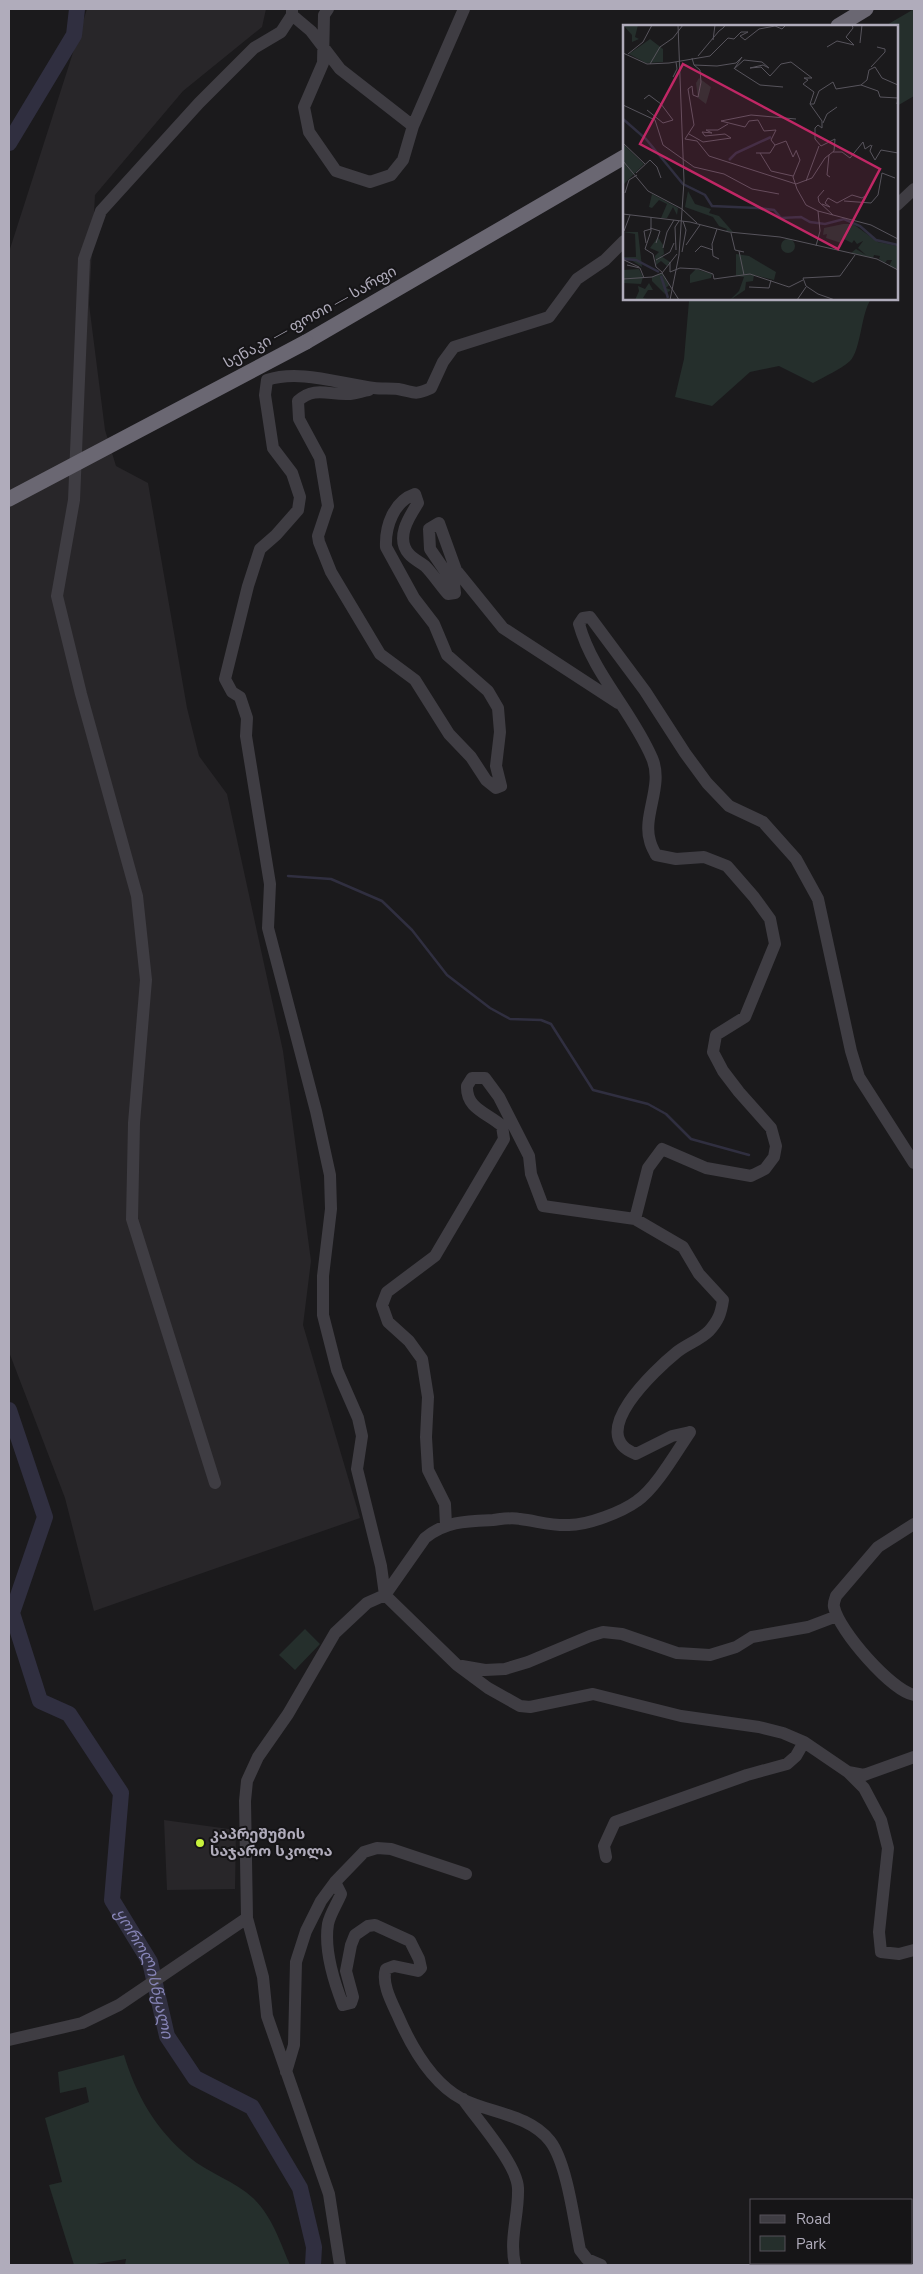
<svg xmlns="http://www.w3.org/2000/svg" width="923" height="2274" viewBox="0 0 923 2274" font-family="'Nunito Sans','Noto Sans Georgian',sans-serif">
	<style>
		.built { fill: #282629 }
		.green { fill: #252f2c }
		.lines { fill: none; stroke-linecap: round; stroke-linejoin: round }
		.stream { stroke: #302f40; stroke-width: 2.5 }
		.river { stroke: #302f40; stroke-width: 16 }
		.minor { stroke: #3f3d43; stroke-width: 12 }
		.highway { stroke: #6a6772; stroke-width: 15 }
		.highway-bridge { stroke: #6a6772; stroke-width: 15 }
		.poi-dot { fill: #c8f23c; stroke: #161517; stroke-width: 2 }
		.labels { text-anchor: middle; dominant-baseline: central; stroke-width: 4; stroke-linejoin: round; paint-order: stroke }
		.street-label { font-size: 15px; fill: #b0acbb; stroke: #161517 }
		.poi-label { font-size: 15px; font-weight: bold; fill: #b0acbb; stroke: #161517; text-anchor: start }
		.water-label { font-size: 16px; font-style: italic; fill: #8684b6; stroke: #161517 }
		.inset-river { fill: none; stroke: #302f40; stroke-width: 2.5 }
		.inset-road { fill: none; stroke: #57545c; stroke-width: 1 }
		.view { fill: #c02765; fill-opacity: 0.15; stroke: #c02765; stroke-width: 2.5 }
		.inset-edge { fill: none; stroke: #b0acbb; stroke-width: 2.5 }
	</style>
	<rect width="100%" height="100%" fill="#1b1a1c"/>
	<path class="built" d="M87,9H266L262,27L183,91L95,195L89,304L105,430L116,466L148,483L187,708L199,756L227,794L283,1051L311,1261L303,1325L360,1518L94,1611L65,1498L9,1352V252Z
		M164,1820L236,1830L235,1889L167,1890Z"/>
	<path class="green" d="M914,9V96L897,106V26H885Z
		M692,299H871C861,313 861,350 850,361C840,370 825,376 813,383L779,366L750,372L712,406L675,397L684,359L689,301Z
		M305,1629L320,1644L295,1670L279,1655Z
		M124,2055C136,2095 156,2130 189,2157C208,2173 235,2181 253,2198C272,2216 280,2242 290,2265H125L126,2259L90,2265H74L49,2185L62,2182L45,2118L89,2102L86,2087L60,2093L58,2072Z"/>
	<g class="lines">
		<path class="stream" d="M288,876L331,879L382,901L412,930L447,975L490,1008L510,1019L541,1020L551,1024L593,1090L648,1104L666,1114L691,1139L749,1155"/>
		<g class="river">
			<path d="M9,143L74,35L77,9"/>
			<path id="s1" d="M9,1410L45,1517L12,1613L40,1701L69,1714L121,1793L112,1900L150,1962L167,2036L195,2078L252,2107L300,2188L314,2247L313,2265"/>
		</g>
		<path class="minor" d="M328,9L324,15L323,63L304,107L309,132L336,171L370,182L391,175L403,160L413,126L464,9
			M292,15L311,31L340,69L413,126
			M897,205L914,189
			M624,241L605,260L577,279L549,317L454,347L443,362L431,388C413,396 415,392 398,389C390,388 382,389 374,388C340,384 300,369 267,380L265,395L273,448L292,473L300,497L298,510L276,535L260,549L248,586L225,679L232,692L240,697L247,718L246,736L270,884L268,928L316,1111L330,1175L331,1209L323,1276V1315L337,1370L358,1418L362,1436L357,1469L381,1566L385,1595L457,1665L488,1688L520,1706L530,1707L593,1694L681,1716L759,1727L783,1733L804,1742L848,1772L864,1775L914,1757
			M369,390C362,391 355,394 348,394C329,395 314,386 298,401L299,419L320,458L328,506L318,536L319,542L331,572L380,654L415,680L449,734L471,757L486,780L496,788L501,786L496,766L500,732L498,708L488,691L447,655L434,624L414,598L386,547C385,526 394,501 415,494L418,503C409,517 395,538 409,554C413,559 420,562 425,566C433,574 440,585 448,594L455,593L454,584L430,549L429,529L439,523L456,570L503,628L618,703
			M635,1219L648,1168L662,1149L706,1168L751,1176L765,1169L774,1157L776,1146L771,1128L739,1092L723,1071L713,1052L716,1035L745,1017L775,944L770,919L754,897L727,866L704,857L676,859L656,855C654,851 651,846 650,841C642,816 664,785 652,758C632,711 593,674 579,624L583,618L590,617L645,691L685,753L707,783L729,806L763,822L796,859L818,899L851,1051L859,1077L914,1163
			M215,1483L132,1219L134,1123L146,980L137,896L81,694L57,596L74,500L84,259L101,211L199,103L254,48L281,32L292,15V9
			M914,1524L878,1547L836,1596C835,1600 833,1603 834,1607C839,1631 891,1690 914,1695
			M446,1525L445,1504L428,1470L426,1437L428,1397L422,1359L409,1341L388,1322L382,1305L387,1292L435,1256L504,1139L502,1126C488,1113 466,1109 467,1086L472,1078H485L499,1097L529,1156L531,1174L543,1206L635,1219L683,1247L699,1274L723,1300C721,1314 718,1321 709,1331C700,1340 687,1344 677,1352C656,1369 584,1435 636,1454L672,1436L690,1432
			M462,1666L485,1670L505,1669L528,1662L590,1636L603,1632L622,1634L677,1653L710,1655L736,1647L752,1637L808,1627L837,1616
			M848,1772L864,1788L881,1820L888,1848L879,1932L881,1952L899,1954L914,1950
			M606,1857L604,1846L615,1822L747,1775L787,1764L796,1756L804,1742
			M335,1882L341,1894C337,1904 330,1914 328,1924C324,1949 334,1982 343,2005L351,2003L353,1997L346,1971L351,1945L355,1935L368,1926L375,1925L410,1941L419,1959L421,1968L418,1971L394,1966L386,1969C381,1983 392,2003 398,2016C411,2046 432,2083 462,2099C489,2113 529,2114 550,2141C567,2163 574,2221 580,2250L587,2259L601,2265
			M247,1918L263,1977L267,2016L329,2194L340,2265
			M9,2040L82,2023L119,2005L247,1918L245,1801L247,1781L258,1757L288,1714L335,1633L367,1603L385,1595L425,1538C445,1521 468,1521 493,1520C502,1519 511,1517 520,1519C537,1521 552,1526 569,1525C588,1525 622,1512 637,1501C656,1488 677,1451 690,1432
			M286,2072L294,2045L296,1962L306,1931L321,1901L335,1882L364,1852L377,1848L391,1849L466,1874
			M463,2099C478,2121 517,2164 518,2188C519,2215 509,2238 515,2265"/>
		<path class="highway" d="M838,26L866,9
			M306,342L624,157"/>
		<path class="highway-bridge" d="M9,499L306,342"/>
	</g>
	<circle class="poi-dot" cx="200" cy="1843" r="5"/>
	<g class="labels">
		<g class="street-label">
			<text transform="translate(310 317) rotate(-29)">სენაკი — ფოთი — სარფი</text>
		</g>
		<g class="poi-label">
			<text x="210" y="1834">კაპრეშუმის<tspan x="210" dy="17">საჯარო სკოლა</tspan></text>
		</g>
		<g class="water-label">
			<text stroke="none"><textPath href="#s1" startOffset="622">ყოროლისწყალი</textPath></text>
		</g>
	</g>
	<g transform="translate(623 25)">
		<rect width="275" height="275" fill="#1b1a1c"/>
		<path d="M0,0H15L12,12L16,14L9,17V10ZM27,14L40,24V37L23,38L6,29ZM76,53L88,62L83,79L75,73L73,58ZM0,119L21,139L0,160ZM65,166L72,179L88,184L86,188L96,191L110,207L103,206L104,204L96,201L90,192L62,182ZM29,169L55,183L54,190L50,182L44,193H38L44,179L36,175L29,183L26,182ZM220,199H230L255,217L275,221V244L266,241L269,235H264L262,238L256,234L257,231L251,230L250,233L228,228L233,224L243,230L235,223L240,216L234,219L231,215L229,218L219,213L218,218L203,213L204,209L200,210L201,203ZM0,207H15L19,242L8,235H0V232H13L12,209ZM35,212L40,220L41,229L38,231L47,237L44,241L38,236L33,240L32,231L36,227L27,223ZM158 221a7 7 0 1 1 14 0a7 7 0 1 1-14 0ZM113,229L126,231L153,247L151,255L131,250L130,256L123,257L122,265L107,275L116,266L121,252L113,251ZM16,244L20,252L18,259L0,258V245ZM73,244L89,249L88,253L67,258V250ZM39,248L46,260L43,263L48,265L42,269L29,256V252ZM26,258L30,265H25L20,273L28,275H12L16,266L15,261L22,264Z" fill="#252f2c"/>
		<path class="inset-river" d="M0,94L23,114L60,159L82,170L89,181L134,183L151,185L158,193L178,192L187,197L202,199L221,194L237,201L253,215L275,220M106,135L113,128L148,112M1,234L13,235L36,247M38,251L45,273"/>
		<path class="inset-road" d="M90,15L92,0M237,18L239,0M204,22L214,16L231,20L223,12L230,3L229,0M0,28L24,39L46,38L87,31L105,13L111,14L118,7H125L117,11L122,15L136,4L152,1L159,4L163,0M5,29L20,17L29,0M75,31L96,6L100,3L101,2L102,0H109M69,33L71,40L94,41L113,38L119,32L111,44L121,35L139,37L146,43L140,40L127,43L138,42L147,51L158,39L168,37L189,53H181L185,55L180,59L191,67L187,79M27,39L37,22L50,13L60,0M71,40L77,45L78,57L75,72L70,70L69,61L65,64L71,100L62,114L74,116L86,131L173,159L189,153L202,133L211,126L212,114L198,121L192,114V103L195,100L199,103V96L187,79H191L196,66L210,57L213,64L238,60L244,55L246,45L252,42L259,53L275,60M248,42L262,27V24L254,22M112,44L137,60L160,62M50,52L54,44L53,37M238,60L255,66L257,72L275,73L274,79M21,74L26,70L38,79L50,95L40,98L24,85M0,80L32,95L40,120L71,142L101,149L129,164L156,169M200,98L204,89L214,82M66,109L80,117L108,113L102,109L82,111L79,107L89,108L83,105H95L105,99M0,118L22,139M152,120L148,115L153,105L141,106L135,95L126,96L122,102L98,96L128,90L173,94M249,120L247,126L252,135L258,125L275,128M173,125L177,135L170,152L174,164L183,180L195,186L197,206L193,221M210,127H219L227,133L240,117L242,124L248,120M133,128H147L152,120L163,116L170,132L173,126M137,128L148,146L170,151M206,130L204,150L207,152M0,136L25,166L59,184L74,198M13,148L27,135L34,142L38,153M183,156L196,121M201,165L195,172L196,177L210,190M2,168L6,155L14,150M205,173L214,178L229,170L239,173L244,170M221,176L248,178L255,170L259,148L272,153M199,179L207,182L202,178L205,173M195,186L248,200L275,214M0,189L67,197L106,207L157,212L254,234L275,245M28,192V206L22,224L30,229L33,242L39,247M27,203L37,206L33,218M94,204L89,219L90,231L96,234M1,206L7,190M108,208L112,225L121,227M23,218L21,206L28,204M63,220L77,200M40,223L44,207L51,195M53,225L52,202L56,196M116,226L121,250M59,227L63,205L60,196M72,227L78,221L90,225M54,229L39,248L56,275M1,235L16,242M33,235L47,227L51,218M47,237V247L57,243L76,244L90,249L91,254L127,249L166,262L180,255M4,240L17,243L21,253M0,254L29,252L39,248M126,262L146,263L148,255M47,275L56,230L61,156L55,0M174,275L183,262M212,275L195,269L183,261L180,253L217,251L232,230"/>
		<path class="view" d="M60,39L257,144L215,224L17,119Z"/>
		<rect width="275" height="275" class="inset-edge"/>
	</g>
	<rect width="923" height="2274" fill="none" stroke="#b0acbb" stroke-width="20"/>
	<rect x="750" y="2199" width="162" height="65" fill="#161517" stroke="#545159"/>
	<rect x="760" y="2215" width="25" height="8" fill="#3f3d43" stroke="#545159"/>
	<text x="796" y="2224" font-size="15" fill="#b0acbb">Road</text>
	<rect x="760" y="2236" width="25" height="15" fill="#252f2c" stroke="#545159"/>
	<text x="796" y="2249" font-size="15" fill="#b0acbb">Park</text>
</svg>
